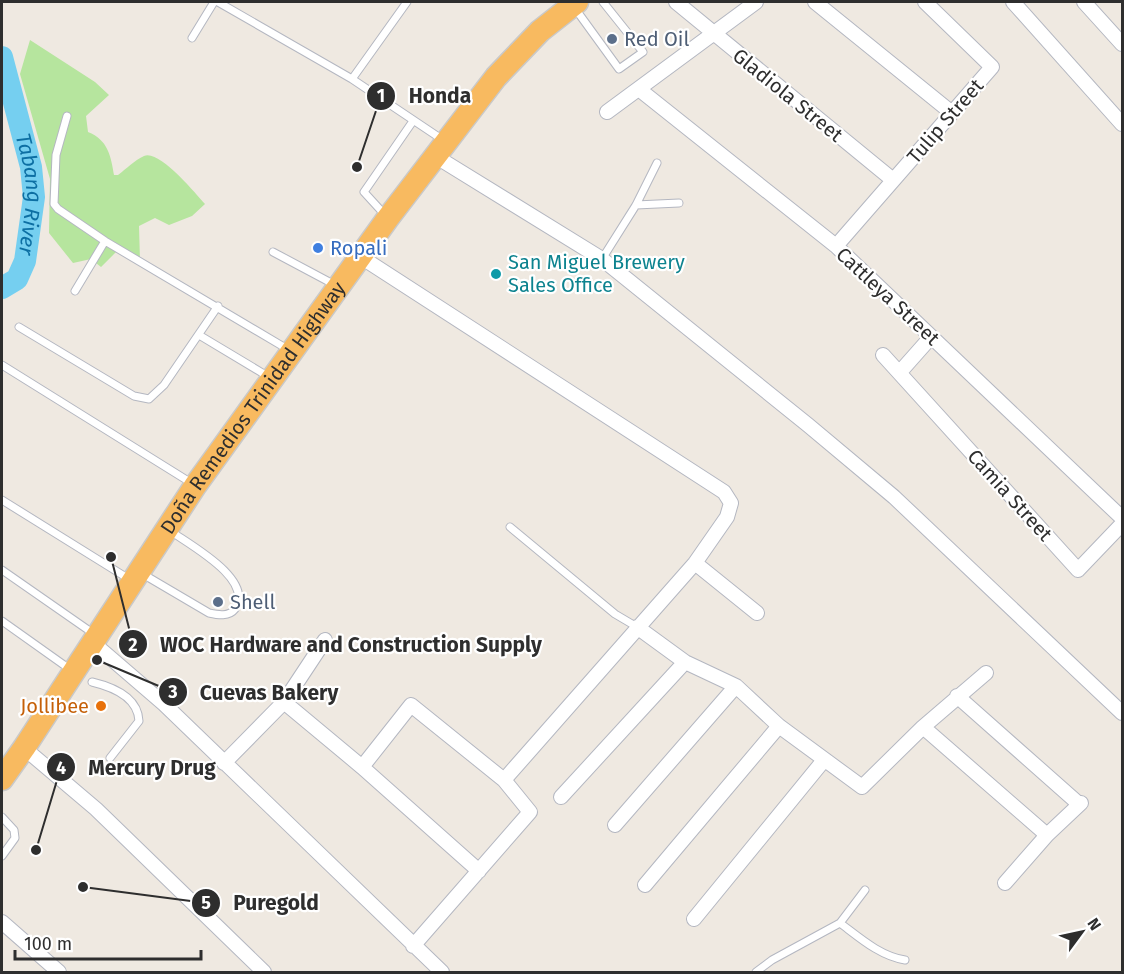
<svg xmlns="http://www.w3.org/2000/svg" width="1124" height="974" viewBox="0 0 1124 974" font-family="'Fira Sans',sans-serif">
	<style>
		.green { fill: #b6e59e }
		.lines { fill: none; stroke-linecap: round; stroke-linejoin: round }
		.river { stroke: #75cff0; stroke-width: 22 }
		.service-casing { stroke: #b4b7c1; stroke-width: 9 }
		.minor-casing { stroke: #b4b7c1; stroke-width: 16 }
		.trunk-casing { stroke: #c9c9c9; stroke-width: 25 }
		.service { stroke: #fff; stroke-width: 7 }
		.minor { stroke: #fff; stroke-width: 14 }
		.trunk { stroke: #f8ba60; stroke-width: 22 }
		.service-dot { fill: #5c6f8a; stroke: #fff; stroke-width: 2 }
		.shop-dot { fill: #3f7fe0; stroke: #fff; stroke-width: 2 }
		.culture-dot { fill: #0f9aa8; stroke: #fff; stroke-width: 2 }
		.food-dot { fill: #e8710a; stroke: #fff; stroke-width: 2 }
		.labels { text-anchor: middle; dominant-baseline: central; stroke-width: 4.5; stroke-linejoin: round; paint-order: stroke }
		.service-label { font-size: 20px; fill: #4e5e75; stroke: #fff; text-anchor: start }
		.street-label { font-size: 20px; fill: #2e2e2e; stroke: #fff }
		.shop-label { font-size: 20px; fill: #366cbe; stroke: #fff; text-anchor: start }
		.culture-label { font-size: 20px; fill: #0d838f; stroke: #fff; text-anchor: start }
		.food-label { font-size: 20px; fill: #c56008; stroke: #fff; text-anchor: end }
		.water-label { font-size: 21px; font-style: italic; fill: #0d6fa3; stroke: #fff }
		.leader { fill: none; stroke: #2e2e2e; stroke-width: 2 }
		.callout-dot { fill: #2e2e2e; stroke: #fff; stroke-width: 2 }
		.mark-label { font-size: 18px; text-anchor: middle; font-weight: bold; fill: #fff }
		.callout-label { font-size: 21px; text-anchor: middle; font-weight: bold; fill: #2e2e2e; stroke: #fff; stroke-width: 4.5; stroke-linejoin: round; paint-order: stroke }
	</style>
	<rect width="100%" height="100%" fill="#efe9e1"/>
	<path class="green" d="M30,40L95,82L109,95L86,116L88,132C108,140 111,156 114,175H118C126,169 135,160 144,156C159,149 195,193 205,204L192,216L169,225L155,218L139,226L140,260L120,248L101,267L91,259L73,263L49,233L50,179L20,74Z"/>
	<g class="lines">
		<path class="river" id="s1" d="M2,57L31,167L34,197L25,261L17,279L2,288"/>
		<defs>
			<path id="service" d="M218,2L352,79L443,140
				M574,7L619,69L643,52L603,2
				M192,38L214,2
				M352,79L407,2
				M67,116L56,155L54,204L58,209L105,241L289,350
				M636,205L679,203
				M385,215L364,192L413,121
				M273,252L335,285
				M602,259L636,205L657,163
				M75,291L105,241
				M19,327L134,396L149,399L164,385L218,306
				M199,335L269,377
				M2,365L193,484
				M2,500L129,579
				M510,527L615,614L637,627
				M2,570L94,634
				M141,573L209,613C218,615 229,617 235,609C255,579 188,544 169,530
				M2,621L71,670
				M92,682C113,687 138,697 139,721L110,758
				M2,817L14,830L15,838L2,856
				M840,923C860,938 880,956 905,960
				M756,972L772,960L840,923L865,890"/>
			<path id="minor" d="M676,2L893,180
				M815,2L952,113
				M1013,2L1122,124
				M1084,2L1122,44
				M640,90L836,246L1122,518
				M607,112L756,2
				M435,156L602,259L808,425L894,497L1122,713
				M836,246L992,67L925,2
				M361,257L724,492L731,503L727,517L695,563L504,780
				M883,355L1078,570L1122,524
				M900,372L931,337
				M695,563L757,613
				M637,627L685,662L736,686L779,726L862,787L923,727L986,673
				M92,642L164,704L442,972
				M957,696L1079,804
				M284,702L362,767L479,871
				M923,727L1047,835
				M24,748L96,809L264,972
				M224,763L284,702L325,640
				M362,767L411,705L504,780L530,812L413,946
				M561,797L685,662
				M615,825L736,686
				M1005,883L1047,835L1081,803
				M645,885L779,726
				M694,919L824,760
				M2,922L59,972"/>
			<g id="trunk">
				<path id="s2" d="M2,779L24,748L195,486L388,218L496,77L540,31L577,2"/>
			</g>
		</defs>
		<use href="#service" class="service-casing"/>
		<use href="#minor" class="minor-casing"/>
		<use href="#trunk" class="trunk-casing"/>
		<use href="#service" class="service"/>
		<use href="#minor" class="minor"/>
		<use href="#trunk" class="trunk"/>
	</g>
	<g class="service-dot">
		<circle cx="612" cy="39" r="6"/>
		<circle cx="218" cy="602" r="6"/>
	</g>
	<circle class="shop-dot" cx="318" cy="248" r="6"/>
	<circle class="culture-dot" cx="496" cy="274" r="6"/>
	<circle class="food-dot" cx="101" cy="706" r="6"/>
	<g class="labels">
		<g class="service-label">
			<text x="624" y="39">Red Oil</text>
			<text x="230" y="602">Shell</text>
		</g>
		<g class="street-label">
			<text transform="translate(788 95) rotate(39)">Gladiola Street</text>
			<text transform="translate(945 121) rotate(-49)">Tulip Street</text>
			<text transform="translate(888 296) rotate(43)">Cattleya Street</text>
			<text stroke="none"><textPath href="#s2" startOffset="448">Doña Remedios Trinidad Highway</textPath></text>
			<text transform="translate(1010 495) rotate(48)">Camia Street</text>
		</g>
		<g class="shop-label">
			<text x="330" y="248">Ropali</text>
		</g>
		<g class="culture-label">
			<text x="508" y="262">San Miguel Brewery<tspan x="508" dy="23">Sales Office</tspan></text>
		</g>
		<g class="food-label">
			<text x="89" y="706">Jollibee</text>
		</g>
		<g class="water-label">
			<text stroke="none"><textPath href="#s1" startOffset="141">Tabang River</textPath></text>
		</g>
	</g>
	<path class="leader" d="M357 167L381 96M111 557L133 644M97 660L173 692M36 850L61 767M83 887L206 903"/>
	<g class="callout-dot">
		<circle cx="357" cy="167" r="6"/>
		<circle cx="111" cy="557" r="6"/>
		<circle cx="97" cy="660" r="6"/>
		<circle cx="36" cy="850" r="6"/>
		<circle cx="83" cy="887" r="6"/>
		<circle cx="381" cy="96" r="15"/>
		<circle cx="133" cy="644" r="15"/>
		<circle cx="173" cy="692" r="15"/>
		<circle cx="61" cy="767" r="15"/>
		<circle cx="206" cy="903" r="15"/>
	</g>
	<g class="mark-label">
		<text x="381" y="102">1</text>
		<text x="133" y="651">2</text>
		<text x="173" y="698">3</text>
		<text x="61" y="774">4</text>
		<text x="206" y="909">5</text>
	</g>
	<g class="callout-label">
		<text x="440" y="103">Honda</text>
		<text x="351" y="652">WOC Hardware and Construction Supply</text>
		<text x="269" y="700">Cuevas Bakery</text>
		<text x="152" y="775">Mercury Drug</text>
		<text x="276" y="910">Puregold</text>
	</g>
	<rect width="1124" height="974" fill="none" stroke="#2e2e2e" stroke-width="6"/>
	<g transform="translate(1082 932) rotate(57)" stroke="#ffffff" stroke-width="4.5" paint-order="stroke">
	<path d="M0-4.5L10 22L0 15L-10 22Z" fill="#2e2e2e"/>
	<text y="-9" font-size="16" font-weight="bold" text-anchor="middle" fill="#2e2e2e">N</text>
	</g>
	<path d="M15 950v9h186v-9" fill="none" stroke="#2e2e2e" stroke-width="3"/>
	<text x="24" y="950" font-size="18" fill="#2e2e2e" stroke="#ffffff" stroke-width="4.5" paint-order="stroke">100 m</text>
</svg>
